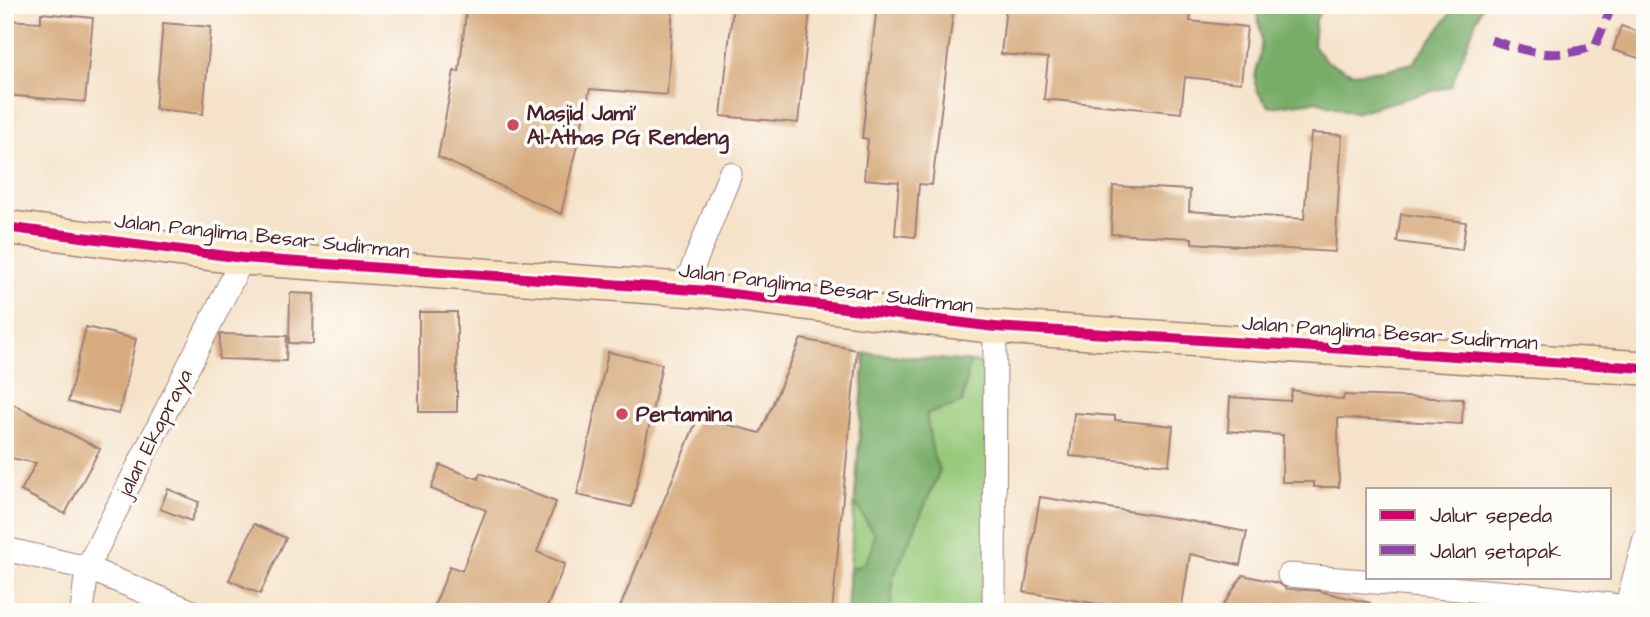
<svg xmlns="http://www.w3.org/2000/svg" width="1650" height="617" viewBox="0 0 1650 617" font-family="'Architects Daughter',sans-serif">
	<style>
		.green { fill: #96c979; stroke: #707452; stroke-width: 2 }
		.forest { fill: #78ad69; stroke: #61664a; stroke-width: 2 }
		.building { fill: #d7ab7e }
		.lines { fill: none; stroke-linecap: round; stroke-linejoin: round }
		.street-casing { stroke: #a0807a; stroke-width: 25 }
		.secondary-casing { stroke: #a0807a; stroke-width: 36 }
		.street { stroke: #fff; stroke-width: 23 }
		.secondary { stroke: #f9e7c3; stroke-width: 33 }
		.quiet { stroke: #8e44ad; stroke-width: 9; stroke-dasharray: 18 9; stroke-linecap: butt }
		.cycleway-casing { stroke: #fdfcf7; stroke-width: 15 }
		.cycleway { stroke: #d6006c; stroke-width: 10 }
		.poi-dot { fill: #d1495b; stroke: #fdfcf7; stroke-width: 2.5 }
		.labels { text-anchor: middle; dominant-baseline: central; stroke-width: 7; stroke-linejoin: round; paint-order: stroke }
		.poi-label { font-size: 21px; font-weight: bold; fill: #4a1f2b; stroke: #fdfcf7; text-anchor: start }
		.street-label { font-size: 21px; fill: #4a1f2b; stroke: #fdfcf7 }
	</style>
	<rect width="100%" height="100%" fill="#fdfcf7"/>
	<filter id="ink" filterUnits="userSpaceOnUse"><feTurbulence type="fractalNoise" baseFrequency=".0143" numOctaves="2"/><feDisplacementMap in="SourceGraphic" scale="14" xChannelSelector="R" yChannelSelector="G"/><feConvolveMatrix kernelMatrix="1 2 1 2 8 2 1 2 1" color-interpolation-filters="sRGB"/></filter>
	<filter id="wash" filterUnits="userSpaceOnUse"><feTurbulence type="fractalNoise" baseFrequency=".00686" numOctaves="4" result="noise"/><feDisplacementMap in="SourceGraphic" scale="28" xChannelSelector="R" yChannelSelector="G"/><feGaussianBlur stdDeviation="1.57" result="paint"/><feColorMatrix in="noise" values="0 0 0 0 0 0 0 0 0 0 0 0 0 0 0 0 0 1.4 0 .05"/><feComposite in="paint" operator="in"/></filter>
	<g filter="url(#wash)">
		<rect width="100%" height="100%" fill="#f5e2c9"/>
		<path class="green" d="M865,353L995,364L994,612H847Z"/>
		<path class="forest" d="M1255,5H1322L1315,23L1313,46L1326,61L1352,73L1383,70L1413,63L1457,5H1482L1451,86L1354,113L1316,101L1270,107C1241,79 1263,70 1261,39C1261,28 1257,16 1255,5Z
			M865,353L970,362L962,403L926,414L933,455L940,471L893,578L891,612H847L850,569L864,564L872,550L874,534L855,503Z"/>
		<g id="blocks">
			<path class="building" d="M467,5H673L667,95L590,89L561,214L438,157L454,71L459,72Z
				M733,5L810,11L798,123L721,116Z
				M877,5H954L932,185L919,184L915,237L895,235L899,182L864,179L868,139L862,138Z
				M1006,5H1192L1190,21L1247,27L1241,83L1185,77L1181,113L1044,99L1048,58L1001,54Z
				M41,13L93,18L85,102L5,95V20L41,22Z
				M163,23L211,27L203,114L155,109Z
				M1621,26L1645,34V60L1613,50Z
				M1311,133L1342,135L1335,252L1192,243V238L1111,234L1113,186L1190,190L1189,211L1304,219Z
				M1401,214L1466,222L1462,250L1397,242Z
				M290,293L314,294L313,344L289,343Z
				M419,312H457V412H419Z
				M86,327L136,339L119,414L68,402Z
				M220,334L287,336L286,361L219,359Z
				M801,339L857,350L832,612H618L698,417L760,433Z
				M608,352L662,364L632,507L577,495Z
				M1292,390L1343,400L1344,395L1463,399L1462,424L1338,418L1339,487H1314V482H1282L1283,435L1228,431L1230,397L1290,401Z
				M5,400L100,449L65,514L21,491L36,463L5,457Z
				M1074,413L1115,416V420L1173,426L1169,465L1070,456Z
				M440,465L478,479L480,473L556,502L537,552L565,564L545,612H432L450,566L462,571L486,510L431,489Z
				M168,489L199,502L191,521L160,509Z
				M1040,497L1190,521L1247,532L1240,565L1190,554L1181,612H1149L1024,592Z
				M254,524L286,538L260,594L229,580Z
				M1243,575L1278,583L1287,589L1319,591L1370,603L1369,612H1238L1222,607Z"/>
		</g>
	</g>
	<g filter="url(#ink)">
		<use href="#blocks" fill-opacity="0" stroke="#a0807a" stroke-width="2"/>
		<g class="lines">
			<defs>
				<path id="street" d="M684,289L730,174
					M5,549L87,568L193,612
					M1289,575L1522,594L1626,607
					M82,612L87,568L243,258
					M994,612L995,327
					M1625,612L1645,538"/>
				<path id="secondary" d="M5,227L243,258L709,291L995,327L1645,368"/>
			</defs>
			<use href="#street" class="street-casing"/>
			<use href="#secondary" class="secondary-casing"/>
			<use href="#street" class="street"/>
			<use href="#secondary" class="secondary"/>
			<path class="quiet" d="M1491,40C1532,53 1553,60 1595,46L1609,13"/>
			<defs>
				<path id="cycleway" d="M5,227L243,258L709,291L995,327L1645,368"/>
			</defs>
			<use href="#cycleway" class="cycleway-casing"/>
			<use href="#cycleway" class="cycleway"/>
		</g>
	</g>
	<g class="poi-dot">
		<circle cx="513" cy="125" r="7"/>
		<circle cx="622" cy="414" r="7"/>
	</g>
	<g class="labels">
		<g class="poi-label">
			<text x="527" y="113">Masjid Jami'<tspan x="527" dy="24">Al-Athas PG Rendeng</tspan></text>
			<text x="636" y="414">Pertamina</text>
		</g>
		<g class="street-label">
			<text transform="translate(262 236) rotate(6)">Jalan Panglima Besar Sudirman</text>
			<text transform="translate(826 288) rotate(7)">Jalan Panglima Besar Sudirman</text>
			<text transform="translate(1390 333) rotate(4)">Jalan Panglima Besar Sudirman</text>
			<text transform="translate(155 433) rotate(-63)">jalan Ekapraya</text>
		</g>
	</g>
	<rect width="1650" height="617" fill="none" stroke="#fdfcf7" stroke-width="28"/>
	<rect x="1366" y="488" width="245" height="91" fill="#fdfcf7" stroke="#b5a4a5" stroke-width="2"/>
	<rect x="1380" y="510" width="35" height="10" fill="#d6006c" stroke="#b5a4a5" stroke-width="2"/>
	<text x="1430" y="522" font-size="21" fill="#4a1f2b">Jalur sepeda</text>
	<rect x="1380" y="545" width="35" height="10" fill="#8e44ad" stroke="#b5a4a5" stroke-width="2"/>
	<text x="1430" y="558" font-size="21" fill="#4a1f2b">Jalan setapak</text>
</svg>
